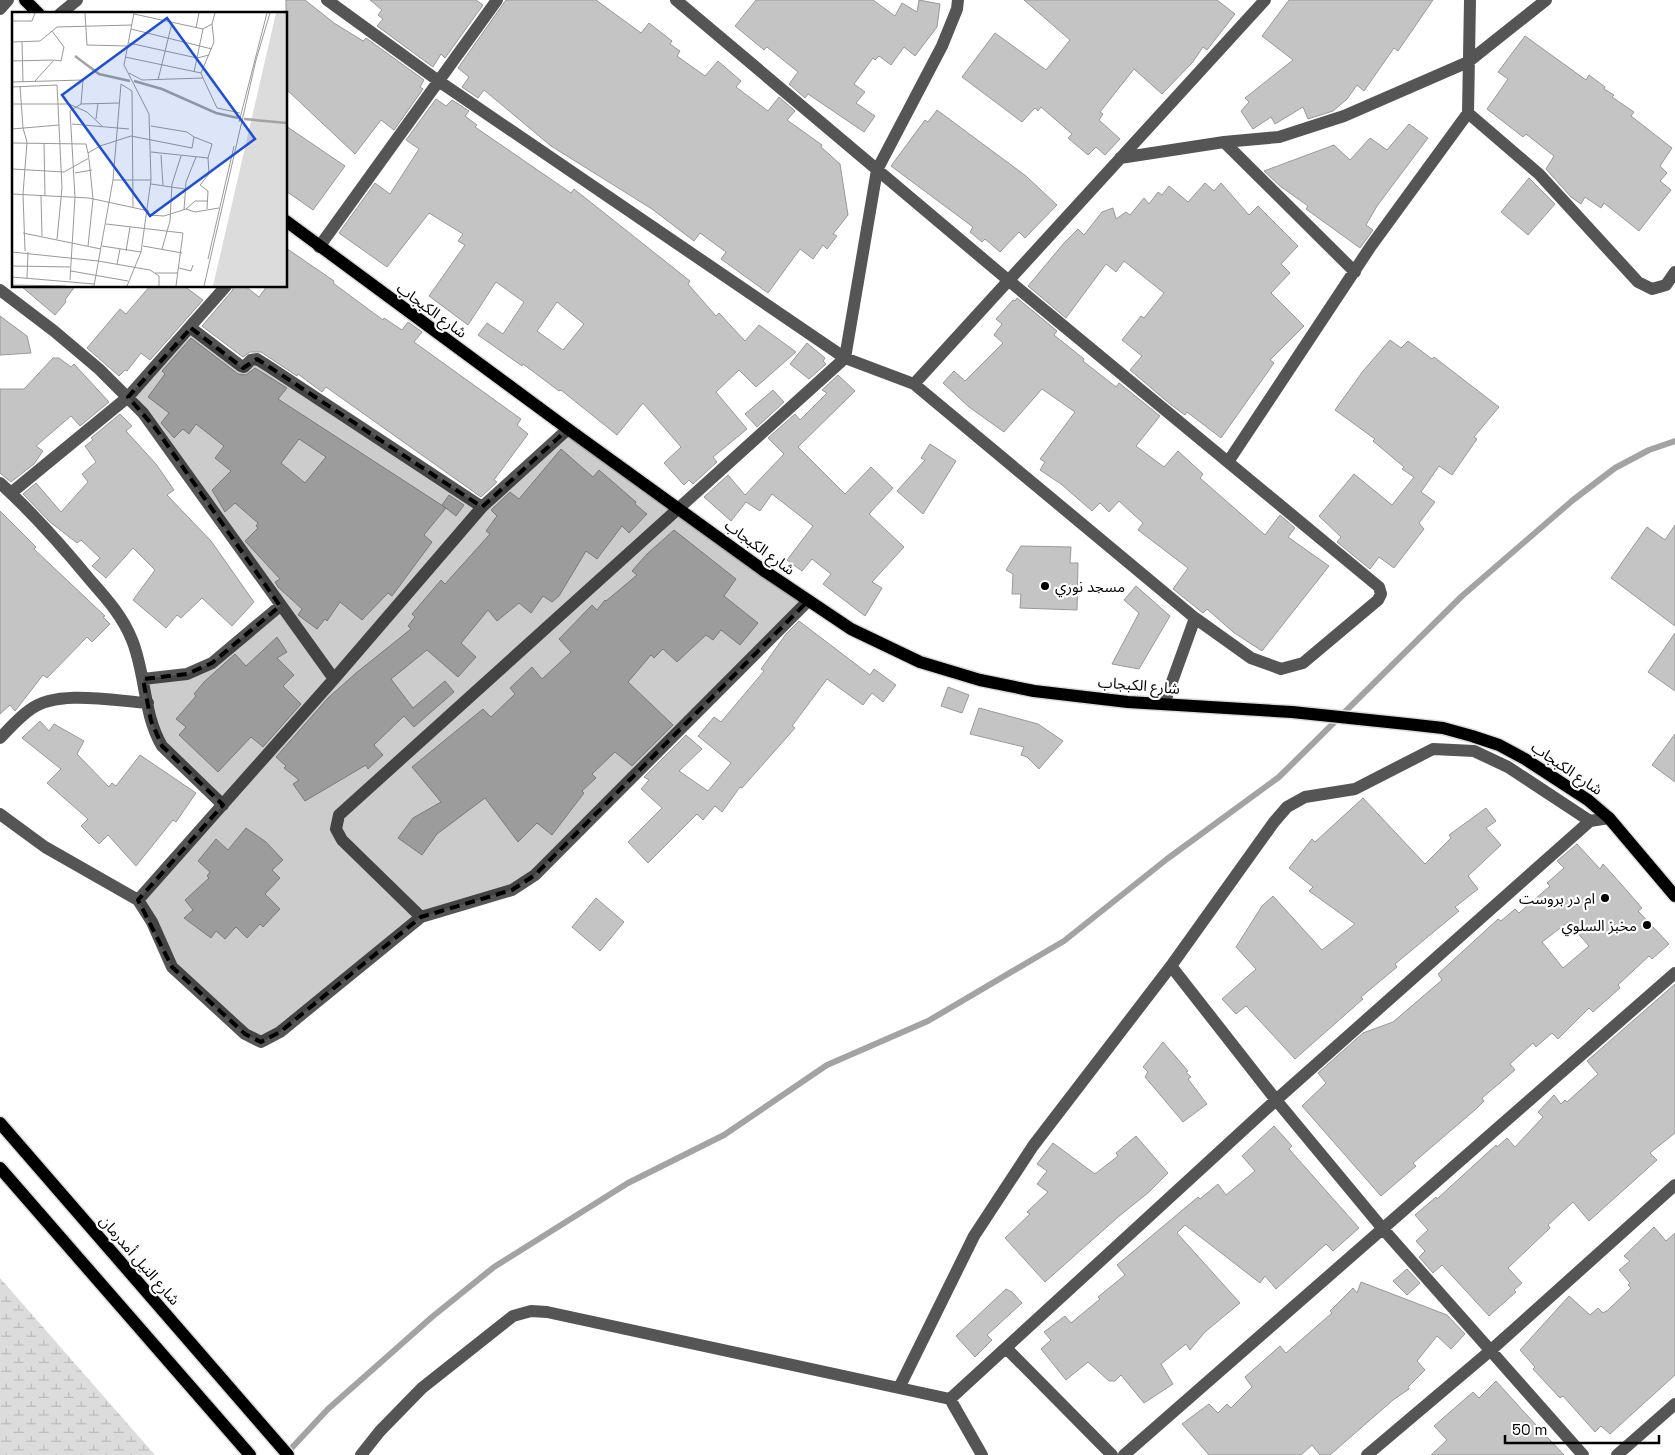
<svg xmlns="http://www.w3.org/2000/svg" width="1675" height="1455" viewBox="0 0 1675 1455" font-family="'Space Grotesk','Noto Sans Arabic',sans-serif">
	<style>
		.wetland { fill: url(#wetland-marsh) }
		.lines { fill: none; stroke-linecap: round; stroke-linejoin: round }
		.stream { stroke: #a3a3a3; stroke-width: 6 }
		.building { fill: #c4c4c4; stroke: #999; fill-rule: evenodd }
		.major-casing { stroke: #dbdbdb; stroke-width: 15 }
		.minor { stroke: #555; stroke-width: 12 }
		.major { stroke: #000; stroke-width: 12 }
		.marked { fill: #000; fill-opacity: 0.2; stroke: #000; stroke-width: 4; stroke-dasharray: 10 6; stroke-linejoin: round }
		.poi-dot { fill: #000; stroke: #fff; stroke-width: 2 }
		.labels { text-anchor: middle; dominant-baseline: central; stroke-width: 4.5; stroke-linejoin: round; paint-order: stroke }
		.street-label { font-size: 15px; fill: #000; stroke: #fff }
		.poi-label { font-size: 15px; fill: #000; stroke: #fff; text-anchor: end }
		.inset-river { fill: none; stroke: #a3a3a3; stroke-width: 2.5 }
		.inset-road { fill: none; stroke: #999; stroke-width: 1 }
		.view { fill: #1d4ed8; fill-opacity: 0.15; stroke: #1d4ed8; stroke-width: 2.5 }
		.inset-edge { fill: none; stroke: #000; stroke-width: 2.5 }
	</style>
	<defs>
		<pattern id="wetland-marsh" width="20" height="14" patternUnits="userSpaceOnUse" patternTransform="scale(1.25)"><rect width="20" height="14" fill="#dcdcdc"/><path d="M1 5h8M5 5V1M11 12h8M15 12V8" fill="none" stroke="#bbb"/></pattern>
	</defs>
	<rect width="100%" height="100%" fill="#fff"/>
	<path class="wetland" d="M0,1278L155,1455H0Z"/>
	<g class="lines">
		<path class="stream" d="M286,1454L328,1409L432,1317L494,1267L628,1183L724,1135L827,1065L928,1021L1064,941L1167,859L1279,777L1462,596L1573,500L1615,468L1649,450L1675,441"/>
	</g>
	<path class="building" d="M286,0H305L334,23L363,41L366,38L424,80L420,87L423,89L394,130L381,120L355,154L286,89Z
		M370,0H476L483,5L445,58L441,54L433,67L377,26L383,19L378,15L382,10Z
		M506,0H596L641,33L649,23L672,41L670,44L680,51L677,56L705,76L718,61L741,81L736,87L768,111L779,97L795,111L787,120L822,145L821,147L840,164L848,215L833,234L837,236L827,249L823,245L813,259L800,249L768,293L721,259L726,252L700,233L694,241L652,209L551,146L484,90L478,98L462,87L469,77L458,68Z
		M756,0H873L895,16L902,3L917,12L919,0L940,4L937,27L915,56L904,47L891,65L879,56L875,60L873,58L854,84L865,92L856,103L875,116L864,132L808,94L805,98L789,84L798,72L767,47L764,50L735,26Z
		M1024,0H1217L1235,14L1207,50L1203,47L1192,63L1162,94L1134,69L1100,112L1103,114L1099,120L1120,139L1105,155L1096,147L1088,155L1068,138L1072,134L1041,107L1038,111L1035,108L1022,122L962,77L995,33L1046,70L1070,40Z
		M1289,0H1433L1398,51L1394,48L1364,91L1357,85L1347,99L1333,111L1308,119L1303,107L1275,124L1271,117L1253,129L1241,111L1249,102L1245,98L1293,60L1262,36Z
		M1525,36L1586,80L1589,75L1605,87L1604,89L1614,95L1612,97L1634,112L1631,116L1672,148L1660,166L1667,173L1660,181L1671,190L1639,231L1604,203L1601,208L1585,197L1581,204L1571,197L1546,169L1554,156L1526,134L1523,137L1487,109L1508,79L1498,72Z
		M436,99L446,106L452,100L469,111L465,116L477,125L475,127L571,193L574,189L690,281L688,284L716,316L719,313L745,341L759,325L796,352L756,387L739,370L716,392L747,429L713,457L717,462L693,484L689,480L684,485L664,463L681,447L643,403L617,435L561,390L559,391L523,364L522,366L478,335L487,323L503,334L524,302L496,282L468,325L429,296L465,245L458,241L463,234L429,213L387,267L339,233L375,183L390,194L419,149L406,140ZM557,302L584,324L563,350L537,331Z
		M937,110L1026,176L1057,205L1025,238L1019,232L1000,252L985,239L982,242L970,232L973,227L891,166L925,120L928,122Z
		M1409,124L1428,138L1377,206L1366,225L1373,230L1360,248L1306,209L1308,206L1280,186L1264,171L1334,145L1350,160L1370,138L1387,150Z
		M286,126L345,166L313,210L286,191Z
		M1529,178L1555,204L1528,235L1501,212Z
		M1205,183L1214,191L1221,183L1249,215L1258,206L1298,246L1281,264L1290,273L1271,293L1304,326L1270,360L1274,363L1221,438L1187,412L1185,415L1170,404L1130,370L1142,356L1122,340L1141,316L1144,318L1164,293L1124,261L1116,272L1106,264L1066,318L1028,286L1064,243L1078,229L1084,235L1102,212L1113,208L1116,219L1126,212L1130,215L1144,198L1149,204L1158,192L1162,195L1169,186L1188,202Z
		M286,248L334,281L333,283L383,320L384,318L402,330L408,322L422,332L414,342L521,419L517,425L528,434L494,480L497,482L481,497L326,387L322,392L298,374L297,376L261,352H250L243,357L202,326L232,291L234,286H245L259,297L267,286H286Z
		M21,286H75L65,300L66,302L55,315Z
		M150,286H184L203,300L150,360L141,353L127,371L125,370L119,376L87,348L120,309L126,314Z
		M1017,298L1057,331L1054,335L1084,359L1083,361L1116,387L1119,383L1160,416L1136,446L1164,467L1178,451L1203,474L1200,478L1265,535L1280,515L1295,528L1288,537L1329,566L1262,651L1233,632L1207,609L1203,613L1173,589L1188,568L1138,530L1143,523L1119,501L1109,512L1100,503L1092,511L1061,484L1040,470L1045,462L1040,459L1075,412L1042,389L1004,432L969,407L943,383L954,371L965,381L1003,343L994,335L1002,324L996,319L1013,300L1015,301Z
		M0,316L27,336L31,353L0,355Z
		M191,338L238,374L246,375L255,368L287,388L278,399L446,508L424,535L432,542L392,596L388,593L362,620L340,602L327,621L325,619L317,629L298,615L302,609L278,587L275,582L280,579L245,541L258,528L256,526L258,523L235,503L225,512L212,490L231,471L215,458L224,446L196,424L189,434L183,429L174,438L161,423L169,413L148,397L165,374L162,371ZM299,439L326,457L305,483L281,463Z
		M1390,340L1401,348L1408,341L1432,359L1434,357L1499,407L1474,437L1477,439L1452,475L1439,466L1421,492L1435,502L1419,523L1424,529L1394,568L1379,557L1370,569L1337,542L1341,537L1319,516L1354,474L1392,505L1414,477L1402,469L1404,467L1373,441L1375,439L1335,410L1363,371Z
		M807,343L825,358L823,361L826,364L809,379L790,364Z
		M53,358H59L71,367L74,364L109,402L80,426L71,416L36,446L43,451L34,464L11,482L0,473V389H24Z
		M838,375L855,391L798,447L845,494L871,467L893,488L869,514L904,547L872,582L882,588L865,616L823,584L831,574L812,559L802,571L787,560L813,526L772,494L760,511L746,502L731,521L704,497L728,475L745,495L784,454L768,438L795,414L800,420L827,393L822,390Z
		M773,390L784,402L757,427L745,414Z
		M120,414L132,426L126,431L156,464L174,490L167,495L211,541L254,602L232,626L202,598L181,618L177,615L166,628L133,600L155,570L133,548L106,578L92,566L100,558L81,540L77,543L50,522L23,494L36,483L61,512L88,482L82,474L96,462L85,446L93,440L91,438Z
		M930,444L956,461L923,514L897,491L925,460L921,458Z
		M561,449L593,477L599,470L636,502L635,504L647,514L629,533L622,526L597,559L586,551L559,596L552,602L543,596L531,613L519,603L497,621L488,610L461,643L476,657L458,677L427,650L391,679L413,708L445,681L454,692L414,727L404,716L374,745L383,755L368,769L366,765L305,801L293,784L299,780L284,768L286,766L276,757L328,698L356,673L411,629L408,626L415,617L412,614L441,580L445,584L490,534L486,531L497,516L491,510L510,492L519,499Z
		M449,495L464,505L456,516L442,505Z
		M0,511L36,547L34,549L105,616L103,617L110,624L92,642L87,637L47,678L43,675L15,711L10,705L0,714Z
		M1675,525V626L1611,578L1647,527L1665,540Z
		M674,530L736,579L724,596L758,623L740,645L721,630L713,640L706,635L677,662L663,649L654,658L651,655L628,682L673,725L632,766L615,752L592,774L596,778L582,791L584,793L552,835L537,823L518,842L485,798L437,834L422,855L398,838L413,818L441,802L412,767L483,709L491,717L515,694L510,688L532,667L542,679L571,652L559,639L592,605L597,610L605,600L606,601L637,575L632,571L647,554Z
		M1021,546L1071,547L1070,563H1078L1077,610L1020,608L1021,594H1012L1013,574L1006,570Z
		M1136,586L1170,616L1139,669L1112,664L1139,613L1124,600Z
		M799,621L870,675L874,669L896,685L883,702L872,693L863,705L827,679L792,726L795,728L742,788L740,787L722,812L715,806L703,820L697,814L648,863L628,842L662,808L641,789L649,780L644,777L686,735L702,749L679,771L708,791L731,763L698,736L714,717L721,722L764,671L761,669L786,634Z
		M1675,633V691L1648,672Z
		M277,637L287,652L277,658L294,675L283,686L301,704L263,747L251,737L218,772L179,735L186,727L176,719L196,696L194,694L204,682L235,654L246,666Z
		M948,687L969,695L962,713L941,706Z
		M979,708L1038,724L1063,741L1039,769L1027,757L1021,755L1024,747L970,734Z
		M40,721L49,731L54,724L84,741L77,754L109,787L112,783L116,786L140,755L196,793L176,822L173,820L136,866L108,835L99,844L81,826L88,819L47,783L61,769L22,738Z
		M1675,734V782L1652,765Z
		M1363,798L1425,864L1451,838L1449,835L1486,808L1496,821L1486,828L1501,845L1468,876L1478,889L1455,907L1459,911L1395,964L1397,967L1361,997L1363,999L1295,1059L1246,1006L1236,1014L1222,999L1256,969L1236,947L1262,906L1273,896L1322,950L1355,924L1309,891L1313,887L1289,868L1312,839L1315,842Z
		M246,828L266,842L283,860L272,870L280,878L265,894L280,909L263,927L260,924L247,938L236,927L225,939L216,931L211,938L184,918L193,910L185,900L209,878L207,876L210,872L198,861L216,839L228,850Z
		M1577,844L1600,869L1603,864L1621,884L1642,908L1638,911L1669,944L1652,959L1649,956L1618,985L1620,988L1593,1012L1589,1008L1558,1039L1552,1033L1536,1047L1533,1043L1510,1064L1515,1070L1482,1098L1484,1101L1476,1109L1413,1163L1416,1166L1381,1196L1302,1106L1326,1083L1318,1073L1363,1033L1393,1022L1442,980L1438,974L1498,919L1501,921L1515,909L1519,913L1550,886L1547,883L1564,868L1557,861ZM1568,922L1589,946L1563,968L1542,942Z
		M596,898L624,922L600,951L572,927Z
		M1675,984V1133L1650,1153L1657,1160L1589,1221L1573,1202L1548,1225L1550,1228L1508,1268L1522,1283L1514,1290L1516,1292L1489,1316L1442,1265L1433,1273L1419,1257L1425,1251L1416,1241L1428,1230L1415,1215L1436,1197L1437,1199L1496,1145L1497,1147L1507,1138L1515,1147L1543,1117L1538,1112L1554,1095L1561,1104L1565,1100L1567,1102L1598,1074L1587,1061Z
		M1163,1042L1188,1071L1186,1072L1191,1077L1188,1079L1207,1104L1183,1122L1145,1077L1148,1072L1143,1067Z
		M1274,1126L1292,1146L1289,1149L1359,1228L1333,1251L1326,1244L1276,1289L1265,1276L1260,1283L1185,1225L1177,1233L1240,1303L1205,1332L1190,1350L1186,1344L1161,1364L1173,1384L1144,1403L1121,1375L1115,1381H1109L1088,1362L1066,1380L1041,1349L1051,1340L1044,1332L1065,1316L1071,1323L1100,1299L1098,1297L1125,1275L1117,1265L1198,1197L1200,1199L1218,1184L1226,1195L1255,1171L1242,1156Z
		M1136,1136L1168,1173L1149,1192L1118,1217L1045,1282L1005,1238L1030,1214L1027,1212L1048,1192L1037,1184L1047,1171L1037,1164L1053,1143L1095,1174L1118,1156L1116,1153Z
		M1654,1227L1666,1241L1675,1233V1375L1610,1434L1601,1426L1595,1432L1563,1396L1560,1398L1546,1383L1533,1369L1535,1367L1520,1350L1569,1296L1590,1315L1598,1308L1603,1313L1608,1310L1631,1288L1628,1285L1630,1283L1619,1270L1630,1261L1624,1256Z
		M1407,1269L1420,1283L1407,1295L1393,1281Z
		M1361,1282L1447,1315L1465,1334L1451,1349L1437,1336L1417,1361L1425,1370L1408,1387L1409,1389L1393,1400L1330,1455H1320L1312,1445L1301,1455H1209L1182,1424L1209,1404L1218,1413L1227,1404L1231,1408L1252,1387L1245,1377L1280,1346L1286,1353L1332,1313L1330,1311L1353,1288L1357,1293Z
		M1006,1289L1012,1292L1022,1303L987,1335L992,1340L975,1357L956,1336Z
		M1496,1381L1524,1412L1564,1455H1431L1447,1440L1434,1426L1473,1392L1479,1398Z"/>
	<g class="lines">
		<defs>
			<path id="major" d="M25,0L39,14
				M286,221L568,429L763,570L851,629L920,662L980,680L1034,691L1128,702L1292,712L1407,724L1443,728L1472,736L1499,745L1525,759L1588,800L1609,818L1675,896
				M0,1123L288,1455
				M0,1168L250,1455"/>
		</defs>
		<use href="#major" class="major-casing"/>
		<path class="minor" d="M327,0L440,82L845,358L914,384L1195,618L1251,658L1281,669L1303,663L1378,600L1381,594L1379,587L1008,280L676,0
			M0,9L8,0
			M60,14L77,0
			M1468,113L1539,174L1638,282L1652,289L1666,285L1675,272
			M1224,142L1355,272
			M1120,158L1224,142L1279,137L1344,116L1468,62L1546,0
			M319,247L497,0
			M0,290L54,331L99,369L143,413L334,679
			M191,328L241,366L244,367L251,360L257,359L268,366L482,507
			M914,384L1265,0
			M1228,462L1371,246L1468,113L1470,0
			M0,483C33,513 63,547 91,581C107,599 123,617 132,640C146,674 143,714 162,746L223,805
			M11,493L128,397L226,286
			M808,601L535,875L512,890L421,917L342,840L336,829L339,815L845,358L877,170L942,46L957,9L958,0
			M143,679L187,674L212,663L280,606
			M1164,704L1195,618
			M0,738C10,728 19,717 31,709C58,689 115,701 148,703
			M0,814L45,847L138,900L152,922L172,967L245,1034L261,1042L280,1032L421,917
			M138,900L334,679L482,507L568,429
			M1171,966L1276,1100L1383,1229L1583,1455
			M1006,1348L1112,1455
			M899,1388L950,1399L982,1455
			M950,1399L1276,1100L1590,821L1609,818
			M361,1455L380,1431L422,1388L513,1316L531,1311L547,1312L899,1388L974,1236L1033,1146L1171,966L1274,822L1287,807L1305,797L1355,789L1433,749L1474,751L1508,767L1590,821
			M1124,1455L1675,973
			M1367,1455L1490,1351L1675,1185
			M1617,1455L1675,1404"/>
		<use href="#major" class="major"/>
	</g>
	<path class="marked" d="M191,328L243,368L257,359L265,364L482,507L568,429L808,601L535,875L512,890L421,917L280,1032L261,1042L245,1034L172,967L138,900L223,805L162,746L151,721L143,679L187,674L212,663L280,606L156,429L128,397Z"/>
	<g class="poi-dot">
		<circle cx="1045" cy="586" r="5"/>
		<circle cx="1605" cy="898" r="5"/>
		<circle cx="1647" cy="925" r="5"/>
	</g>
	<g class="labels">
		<g class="street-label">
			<text transform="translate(432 310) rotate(36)">شارع الكبجاب</text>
			<text transform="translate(760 547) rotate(36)">شارع الكبجاب</text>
			<text transform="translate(1139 685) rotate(5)">شارع الكبجاب</text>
			<text transform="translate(1567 768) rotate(34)">شارع الكبجاب</text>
			<text transform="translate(140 1260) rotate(49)">شارع النيل أمدرمان</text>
		</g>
		<g class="poi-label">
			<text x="1055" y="586" text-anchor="start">مسجد نوري</text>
			<text x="1595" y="898">ام در بروست</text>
			<text x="1637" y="925">مخبز السلوي</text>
		</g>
	</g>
	<g transform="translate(12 12)">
		<rect width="275" height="275" fill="#fff"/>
		<path d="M264,1H275V274H201Z" fill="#dcdcdc"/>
		<path class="inset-river" d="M63,44L87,62L118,69M122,69L150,77L204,101L226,106M232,107L275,111"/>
		<path class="inset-road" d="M73,1L75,33L115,34M122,2L191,17L200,12L203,1M0,9H20L23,1M184,16L187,1M119,17L200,37M0,30L28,29L45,15L120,13M10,30L11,70M117,31L185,46L197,43M113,45L189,61M0,49L41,48M182,60L191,17M117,61L130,68L191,66L205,96L228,101M191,66L189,61L202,30L200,12M146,68L160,11M23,69L42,48L49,49L52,35L40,19M0,70L71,68L69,92M8,74L11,116L15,130L11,182L13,239M0,75L45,73L50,176L45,227M0,92H57L75,100L90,114M84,107L86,91M227,110L255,1M60,112L117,117M0,117L47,113M182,125L200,132L196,146L197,162L188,173L196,179L195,197M0,131L74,132L76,141M32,131L33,184M139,140L196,146M149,143L151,173M0,157L52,160L77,146L76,141L88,134L119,124L180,136L182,125L175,120L139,114M63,161L80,158M101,168H139M139,172L173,177M0,182L77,186L137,199M29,184L30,224M174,197L183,200L207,196M172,198L174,170L184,145M136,203L152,204L174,197L183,189H196M94,212L171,221L164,274M11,221L89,237M76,234L81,187L77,147M90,234L129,240M131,234L170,241M150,237L158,209L160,172L169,144M114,239L118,215M0,240L86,249L138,258L147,264V274M196,247L222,134M105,252L108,237M0,254L58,255M167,256L179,259L181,253M59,259L116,269M143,261H166M0,265L82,272M15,266L16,240M58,268L63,185L58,99L69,92L107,91M0,273L54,274M82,274L101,168L109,72L120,79L121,195M115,274L129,240L139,168L137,102L112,53L122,1M192,274L244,48L258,1"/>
		<path class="view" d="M155,6L243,127L138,204L50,83Z"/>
		<rect width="275" height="275" class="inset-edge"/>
	</g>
	<path d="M1505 1435v8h154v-8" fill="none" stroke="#000000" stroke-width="2.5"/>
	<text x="1512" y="1435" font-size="15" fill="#000000" stroke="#ffffff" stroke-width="4" paint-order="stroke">50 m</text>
</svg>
